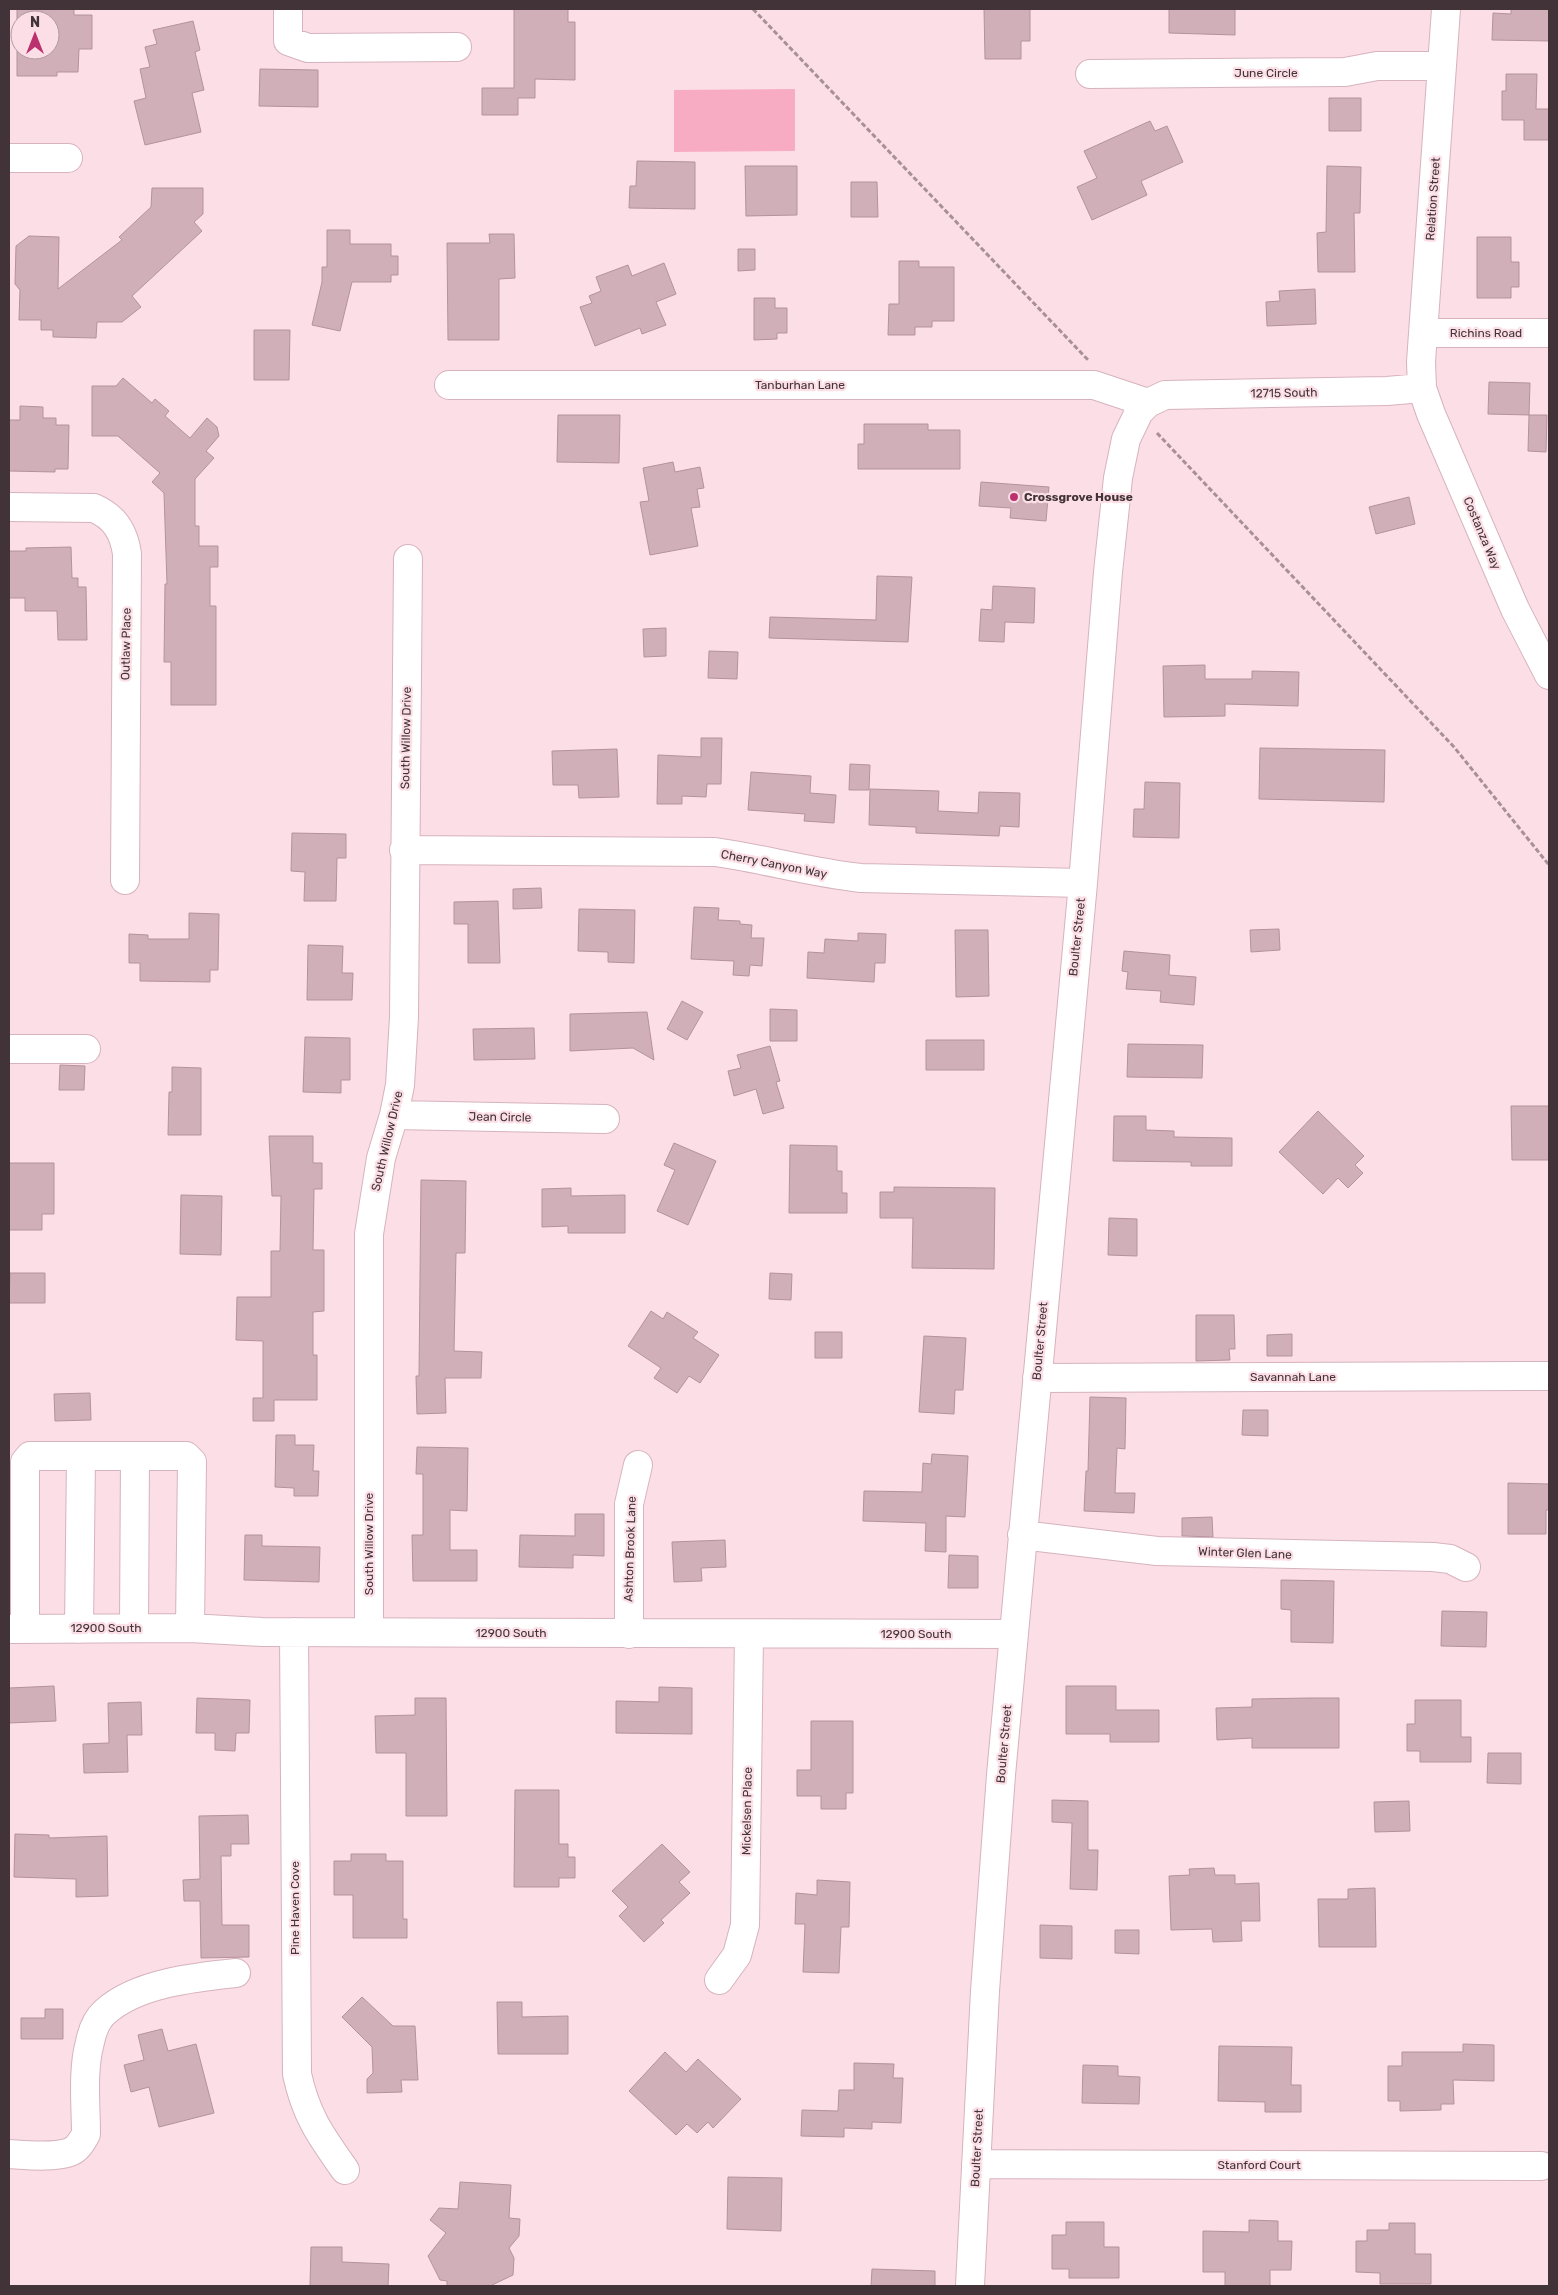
<svg xmlns="http://www.w3.org/2000/svg" width="1558" height="2295" viewBox="0 0 1558 2295" font-family="Rubik,sans-serif">
	<style>
		.green { fill: #f8acc4 }
		.building { fill: #d1afb9; stroke: #b4929c; fill-rule: evenodd }
		.lines { fill: none; stroke-linecap: round; stroke-linejoin: round }
		.minor-casing { stroke: #d6b3bd; stroke-width: 30 }
		.path { stroke: #a79097; stroke-width: 3; stroke-dasharray: 5 2.5; stroke-linecap: butt }
		.minor { stroke: #fff; stroke-width: 28 }
		.poi-dot { fill: #ba316d; stroke: #fcdee7; stroke-width: 2 }
		.labels { text-anchor: middle; dominant-baseline: central; stroke-width: 4.5; stroke-linejoin: round; paint-order: stroke }
		.street-label { font-size: 12px; fill: #413337; stroke: #fcdee7 }
		.poi-label { font-size: 12px; font-weight: bold; fill: #413337; stroke: #fcdee7; text-anchor: start }
	</style>
	<rect width="100%" height="100%" fill="#fcdee7"/>
	<path class="green" d="M795,89V151L674,152V90Z"/>
	<path class="building" d="M17,9H74V15H92V49H79L78,72H57V76H17ZM20,20H50V50H20Z
		M514,9H568V22H575V80L535,79V98H518V115H482V88H514Z
		M984,9H1030V41H1021V59H985Z
		M1169,9H1235V35L1169,33Z
		M1511,9H1549V41L1492,40L1493,13L1511,14Z
		M193,21L200,50L195,52L204,90L192,93L201,132L145,145L134,101L146,98L140,69L150,67L145,47L157,44L153,30Z
		M260,69L318,70V107L259,106Z
		M1506,74H1537L1536,109H1549V140H1524V120H1502V91H1506Z
		M1329,98H1361V131H1329Z
		M1150,121L1155,131L1167,126L1183,162L1141,181L1147,195L1092,220L1077,187L1097,178L1084,151Z
		M637,161L695,162V209L629,208L630,186H636Z
		M745,166H797V215L746,216Z
		M1327,166L1361,167L1360,213H1354L1355,272H1318L1317,233L1326,232Z
		M851,182H877L878,217H851Z
		M152,188H203V214L194,222L202,231L132,296L141,307L122,322H97L96,338L53,337V330H41V320H19L20,290L15,284L16,246L29,236L59,237L58,289L122,240L119,237L151,207Z
		M327,230H350V244H391V256H398V275H391V282H352L340,331L312,325L322,282V267H327Z
		M489,234H514L515,278L499,279V340H448L447,243H490Z
		M1477,237H1511V262H1519V287H1511V298H1477Z
		M738,249H755V270L738,271Z
		M899,261H919V267H954V321H932V327H915V335H888L889,304H899Z
		M664,263L676,294L656,302L666,325L642,334L640,328L595,346L580,307L592,303L589,296L601,291L596,277L628,265L632,276Z
		M1315,289L1316,324L1267,326L1266,302L1280,301L1279,291Z
		M754,298H775V308H787V333H777V339L754,340Z
		M254,330H290L289,380H254Z
		M123,378L152,403L155,399L169,411L165,416L190,438L207,418L217,427L219,436L206,451L214,458L195,479V526H199V546H218V567H210V606H216V705H171V662H164L165,584H167L164,493L152,482L160,473L118,436H92V386H116Z
		M1489,382L1530,383L1529,415L1488,414Z
		M20,406L43,407V418H56V425H69L68,469H55V472L9,471V420H20Z
		M558,415H620L619,463L557,462Z
		M1529,415H1547L1546,452L1528,451Z
		M864,424H928V430H960V469H858V444H864Z
		M673,462L675,472L700,467L704,488L697,489L700,507L691,508L698,546L650,555L640,502L649,501L643,468Z
		M981,482L1049,487L1046,521L1010,518L1011,508L979,506Z
		M1409,497L1415,524L1376,534L1369,507Z
		M71,547L72,578H78V587H86L87,640H58L57,611H25V598H9V551H26V548Z
		M877,576L912,577L908,642L769,638L770,617L876,620Z
		M993,586L1035,588L1034,623L1005,622L1004,642L979,641L981,609L992,610Z
		M666,628V656L644,657L643,629Z
		M709,651L738,652L737,679L708,678Z
		M1205,665V679H1252V671L1299,672L1298,706L1225,704V716L1164,717L1163,666Z
		M701,738H722L721,784H707L706,797L682,796V804H657L658,755L701,757Z
		M1260,748L1385,750L1384,802L1259,799Z
		M617,749L619,797L579,798L578,785H553L552,751Z
		M850,764L870,765L869,790H849Z
		M751,772L811,776L810,793L836,795L834,823L804,821L805,814L748,810Z
		M1145,782L1180,783L1179,838L1133,837L1134,809H1144Z
		M870,789L939,791L938,811L978,813L979,792L1020,793L1019,827L1000,826L999,836L916,833V827L869,825Z
		M292,833L346,834V858H337L336,901H304L305,872L291,871Z
		M541,888L542,908L513,909V889Z
		M498,901L500,963H468V924H454V902Z
		M694,907L719,908L718,920L740,921V924L752,925L751,938H764L762,966L750,965L749,976L733,975L734,961L691,959Z
		M579,909L635,910L634,963L608,962V952L578,951Z
		M189,913L219,914L218,970H210V982L140,981V963H129V934L148,935V939H189Z
		M1279,929L1280,950L1251,952L1250,930Z
		M955,930H988L989,996L956,997Z
		M858,933L886,934L885,963H875L874,982L807,978L808,952L824,953L825,939L858,941Z
		M308,945L343,946L342,973H353L352,1000H307Z
		M1124,951L1170,955L1169,975L1196,977L1194,1005L1160,1002L1161,991L1126,989L1128,972L1122,971Z
		M682,1001L703,1012L687,1040L667,1029Z
		M770,1009L797,1010V1041H770Z
		M647,1012L654,1060L633,1048L570,1051V1014Z
		M534,1028L535,1059L474,1060L473,1029Z
		M305,1037L350,1038V1080H341V1093L303,1092Z
		M926,1040H984V1070H926Z
		M1128,1044L1203,1045L1202,1078L1127,1077Z
		M770,1046L780,1081L776,1082L784,1108L763,1114L756,1089L734,1096L728,1071L741,1068L737,1055Z
		M60,1065L85,1066L84,1090H59Z
		M172,1067L201,1068V1135H168L169,1092H172Z
		M1511,1106H1549V1160H1512Z
		M1318,1111L1364,1156L1355,1165L1363,1173L1348,1188L1338,1178L1323,1194L1279,1152Z
		M1114,1116H1146V1130L1174,1131V1137L1232,1138V1166H1191V1162L1113,1161Z
		M269,1136H313V1163H322V1189H314L313,1250H324V1311L313,1312V1355H317V1400H274V1421H253V1398H263V1341L236,1340L237,1297H271V1251H280L281,1196H272Z
		M674,1143L716,1161L688,1225L657,1211L675,1170L664,1165Z
		M790,1145L837,1146V1171H842V1193H847V1213H789Z
		M9,1163H54V1214H42V1230H9Z
		M421,1180L466,1181L465,1253H456L454,1351L482,1352L481,1378H445L446,1413L417,1414L416,1376H419Z
		M894,1187L995,1188L994,1269L912,1268L913,1218H880V1192H894Z
		M571,1188V1196L625,1195V1233H568V1226L542,1227V1189Z
		M181,1195L222,1196L221,1255L180,1254Z
		M1109,1218L1137,1219V1256L1108,1255Z
		M10,1273H45V1303H9Z
		M770,1273L792,1274L791,1300L769,1299Z
		M651,1311L663,1319L667,1312L698,1332L693,1338L719,1355L700,1383L689,1376L677,1393L654,1378L661,1368L628,1346Z
		M1196,1315H1234L1235,1349H1229L1230,1360L1196,1361Z
		M815,1332H842V1358H815Z
		M1292,1334V1356H1267V1335Z
		M924,1336L966,1338L963,1390H955L954,1414L919,1412Z
		M90,1393L91,1420L55,1421L54,1394Z
		M1090,1397L1126,1398L1125,1449L1117,1448L1115,1493H1135L1134,1513L1084,1511L1086,1471H1088Z
		M1243,1410H1268V1436L1242,1435Z
		M276,1435H295V1445H314L313,1471H319L318,1496H294V1488L275,1487Z
		M417,1447L468,1448L467,1511L450,1510V1550H477V1581H413L412,1535H423V1474H416Z
		M932,1454L968,1456L965,1517L946,1516V1552L925,1551L926,1523L863,1521L864,1491L922,1492L923,1463L931,1464Z
		M1508,1483L1549,1484V1510H1546V1534H1508Z
		M575,1514H604V1556L573,1555V1568L519,1567L520,1535L575,1536Z
		M1212,1517L1213,1537L1182,1536V1518Z
		M245,1535H262V1546L320,1547L319,1582L244,1580Z
		M725,1540L726,1567L701,1568L702,1581L674,1582L672,1542Z
		M949,1555L978,1556V1588H948Z
		M1281,1580L1334,1581L1333,1643L1291,1642V1610L1281,1609Z
		M1442,1611L1487,1612L1486,1647L1441,1646Z
		M54,1686L56,1721L9,1723V1688Z
		M1066,1686H1116V1710H1159V1742H1110V1734H1066Z
		M659,1687L692,1688V1734L616,1733V1701L659,1702Z
		M197,1698L250,1700L249,1733H236L235,1751L215,1750V1733H196Z
		M415,1698H446L447,1816H406V1753H376L375,1716L415,1715Z
		M1309,1698H1339V1748H1252V1738L1217,1740L1216,1708L1252,1707V1699Z
		M1415,1700H1461V1737H1471V1762H1420V1751H1407V1724H1415Z
		M141,1702L142,1735H127L128,1772L84,1773L83,1744L109,1743L108,1703Z
		M811,1721H853V1793H846V1809H821V1796H797V1770H811Z
		M1488,1753H1521V1784L1487,1783Z
		M515,1790H559V1844H568V1857H575V1878H559V1887H514Z
		M1052,1800L1088,1801V1850H1098L1097,1890L1070,1889L1072,1823L1052,1822Z
		M1409,1801L1410,1831L1375,1832L1374,1802Z
		M248,1815L249,1844H231V1856H221L222,1925H249V1957L201,1958L200,1901H184L183,1880L200,1879L199,1816Z
		M15,1834L49,1835V1838L107,1836L108,1896L76,1897V1879L14,1877Z
		M662,1844L690,1872L679,1882L690,1893L661,1920L664,1923L644,1942L619,1916L628,1907L612,1891Z
		M351,1854H386V1861H403V1919H407V1938H353V1895H334V1861H351Z
		M1214,1868L1215,1875H1235V1884L1259,1883L1260,1921H1241L1242,1941L1213,1942L1212,1929L1171,1930L1169,1876L1190,1875L1189,1869Z
		M817,1880L850,1882L849,1927H841L839,1973L803,1972L805,1924H795L796,1893L817,1895Z
		M1375,1888L1376,1947H1319L1318,1899H1348V1889Z
		M1040,1925L1072,1926V1959L1040,1958Z
		M1115,1930H1139V1954L1115,1953Z
		M362,1997L393,2026H415L418,2080H401L402,2092L367,2093V2079L373,2073L372,2047L342,2017Z
		M497,2002H522V2017L568,2016V2054H498Z
		M45,2009H63V2039H21V2018H45Z
		M162,2029L168,2051L196,2044L214,2113L159,2127L149,2087L131,2092L124,2065L144,2060L138,2035Z
		M1463,2044L1494,2045V2081L1453,2080L1454,2104H1441V2110L1400,2111V2101H1388V2066H1402V2052H1463Z
		M1219,2046L1292,2047L1291,2085H1301V2112H1265V2102L1218,2101Z
		M665,2052L686,2072L698,2059L741,2099L713,2128L708,2122L697,2133L687,2124L676,2135L629,2091Z
		M854,2063L894,2064L893,2078H903L901,2123L872,2122V2129L844,2128V2137L801,2136L802,2110L838,2111L839,2090H854Z
		M1083,2065L1118,2066V2076L1140,2077L1139,2104L1082,2103Z
		M728,2177L782,2178L781,2231L727,2229Z
		M460,2182L511,2185L509,2218L520,2219L519,2236L509,2248L514,2258L513,2275L490,2286H447V2281L440,2280L428,2256L446,2233L430,2220L439,2208L458,2209Z
		M1249,2220L1278,2221V2241H1292L1291,2270H1270V2286H1225V2272H1203V2231L1249,2232Z
		M1066,2222H1104V2247H1119V2278H1069V2269H1052V2235H1066Z
		M1389,2223H1415V2254H1431V2284H1380V2273L1356,2272V2241H1367V2230H1389Z
		M311,2247H342V2262L389,2264L388,2286H310Z
		M872,2269L935,2271V2286H871Z"/>
	<g class="lines">
		<defs>
			<path id="minor" d="M288,9V41L308,48L457,47
				M1446,9L1421,362L1422,388L1431,414L1515,609L1549,675
				M1090,74L1345,72L1377,66H1442
				M9,158H68
				M1423,333H1549
				M449,385H1094L1148,403
				M9,507L94,508C115,517 124,532 127,554L125,880
				M404,850L715,852C765,859 812,873 861,878L1083,883
				M9,1049H86
				M394,1115L605,1119
				M1037,1378L1549,1376
				M1022,1535L1157,1551L1433,1557L1450,1559L1466,1567
				M134,1628L135,1456
				M9,1629L190,1628L262,1632L1013,1634
				M25,1629V1462L30,1456H186L192,1462L190,1628
				M79,1629L81,1456
				M294,1632L297,2074C306,2116 321,2136 345,2170
				M369,1632V1234L381,1158L394,1115L400,1085L404,1017L408,559
				M629,1634V1504L638,1465
				M719,1980L737,1955L745,1925L749,1635
				M9,2154C26,2155 54,2158 70,2152C78,2149 82,2141 86,2134C86,2105 82,2071 90,2042C92,2032 97,2019 105,2012C137,1983 196,1977 236,1973
				M976,2164L1541,2166
				M970,2286L985,1991L1001,1775L1083,883L1108,572L1118,478L1126,439L1139,412L1148,403L1165,395L1387,391L1422,388"/>
		</defs>
		<use href="#minor" class="minor-casing"/>
		<path class="path" d="M753,9L1089,361
			M1157,433L1454,747L1549,865"/>
		<use href="#minor" class="minor"/>
	</g>
	<circle class="poi-dot" cx="1014" cy="497" r="5"/>
	<g class="labels">
		<g class="street-label">
			<text x="1266" y="73">June Circle</text>
			<text transform="translate(1433 199) rotate(-86)">Relation Street</text>
			<text x="1486" y="333">Richins Road</text>
			<text x="800" y="385">Tanburhan Lane</text>
			<text transform="translate(1284 393) rotate(-1)">12715 South</text>
			<text transform="translate(1482 533) rotate(67)">Costanza Way</text>
			<text transform="translate(126 644) rotate(-89)">Outlaw Place</text>
			<text transform="translate(406 738) rotate(-89)">South Willow Drive</text>
			<text transform="translate(774 864) rotate(11)">Cherry Canyon Way</text>
			<text transform="translate(1077 937) rotate(-84)">Boulter Street</text>
			<text transform="translate(500 1117) rotate(1)">Jean Circle</text>
			<text transform="translate(387 1141) rotate(-77)">South Willow Drive</text>
			<text transform="translate(1040 1341) rotate(-85)">Boulter Street</text>
			<text x="1293" y="1377">Savannah Lane</text>
			<text transform="translate(369 1544) rotate(-90)">South Willow Drive</text>
			<text transform="translate(630 1549) rotate(-88)">Ashton Brook Lane</text>
			<text transform="translate(1245 1553) rotate(2)">Winter Glen Lane</text>
			<text x="106" y="1628">12900 South</text>
			<text x="511" y="1633">12900 South</text>
			<text x="916" y="1634">12900 South</text>
			<text transform="translate(1004 1744) rotate(-85)">Boulter Street</text>
			<text transform="translate(747 1811) rotate(-89)">Mickelsen Place</text>
			<text transform="translate(295 1908) rotate(-90)">Pine Haven Cove</text>
			<text transform="translate(977 2148) rotate(-87)">Boulter Street</text>
			<text x="1259" y="2165">Stanford Court</text>
		</g>
		<g class="poi-label">
			<text x="1024" y="497">Crossgrove House</text>
		</g>
	</g>
	<rect width="1558" height="2295" fill="none" stroke="#413337" stroke-width="20"/>
	<g transform="translate(35 35)"><circle r="24" fill="#fcdee7" stroke="#b19aa1"/>
	<path d="M0-4L9 19L0 12L-9 19Z" fill="#ba316d"/>
	<text y="-8" font-size="14" font-weight="bold" text-anchor="middle" fill="#413337">N</text>
	</g>
</svg>
